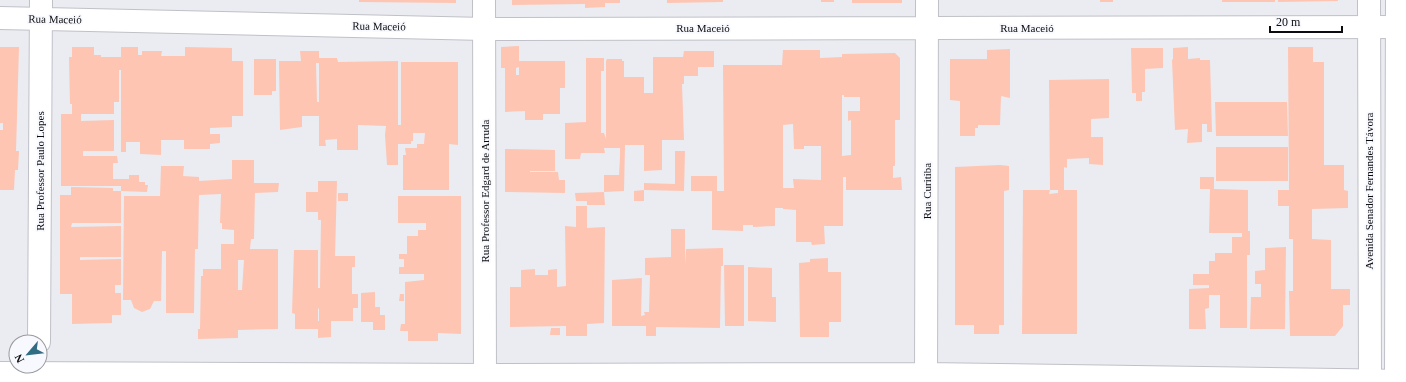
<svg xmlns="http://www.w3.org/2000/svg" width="1406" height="382" viewBox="0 0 1406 382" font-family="'Times New Roman',serif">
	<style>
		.building { fill: #fec5b3; fill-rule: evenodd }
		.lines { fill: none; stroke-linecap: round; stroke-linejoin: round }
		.minor-casing { stroke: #c0c1c8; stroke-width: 24 }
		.major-casing { stroke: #c0c1c8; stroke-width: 24 }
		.minor { stroke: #fff; stroke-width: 22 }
		.major { stroke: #fff; stroke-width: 22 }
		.labels { text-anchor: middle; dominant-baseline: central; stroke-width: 3.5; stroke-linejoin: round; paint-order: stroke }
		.street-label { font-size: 11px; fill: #0c0c0e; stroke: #f8f9fe }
	</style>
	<rect width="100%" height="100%" fill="#eaecf2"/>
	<path class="building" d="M359,0H456V3L359,2Z
		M512,0H620V3H605V7L585,8V4L512,5Z
		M667,0H723V2L667,3Z
		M821,0H834V2H821Z
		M852,0H902V3H852Z
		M1100,0H1113V2H1100Z
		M1222,0H1275V2H1222Z
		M1278,0H1338V1L1278,2Z
		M519,46V61H565V88H560V114H543V120H525V111L505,112V68H501V47ZM519,67V75H516V68Z
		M0,47H19L16,151H19L18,170H15L14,190H0V130H3V123H0Z
		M72,47H94V55H101V57H121V47H138V55H142V51H162L161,56H185V47L232,48V61H243V116H232V127L210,128V134H220V143L210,144V149H184V140H161V155L140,154V142H126V152H121V70H119V102H114V114H81V121L114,120V151H83V156H117L118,163H113V179H129V175H139V182H145V185H148L147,192L121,191V223H72L71,227L121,226V257H80V260L121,259V285H115V293H121V315H112V323L72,324V294H60V195H71V187L113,188V191H121V186H61V114H72V104H70L69,57H72Z
		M1188,47V59L1200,58V60H1210L1212,132H1207V124H1202V142L1187,143L1188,129L1175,130L1172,60L1173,59V48Z
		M1288,47H1313V62H1324V165H1344V190L1348,191V208L1312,209V239L1331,240V289H1350V305H1343V326L1335,336H1290L1289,291H1293V239H1289V206H1278V190H1289Z
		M1131,48H1163V68L1145,69V92H1142V101H1136V93H1132Z
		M1010,49V98L1001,96L1000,125H978V128H975V136H960V101L950,100V59H987V50Z
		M783,50H820V58L842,57V54L895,53L900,58V120H895V166H893V178L901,177L902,190H846V177H843V226H824L825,244L812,245L811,242H796V210L783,209V208H775V226L753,227V225H743V231L712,230V191H691V176H717V191H724L723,65H782ZM842,95H844V97H860V111H848V121L851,120V155L842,156ZM793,124L794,149H804V146H821V180L793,179L794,188H783V125Z
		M300,51H319V58H337L338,62L398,61V125H401V62H458V145L449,144V190H403V155H406L405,148H417V144H424L425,133H413V141H411V144H398V165H387L385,135L386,126L358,125V150H337V139L325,140L326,146H319V116H302V127L280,130L279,61H301ZM316,63H319V102H317Z
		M684,51H714V67H698V76H684V84H682L684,140H662V170L644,171V145H625L624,191L604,192L605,205H587V201H576L575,193L604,192V175H619L620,157V148H604L605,153H581L580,159H565V123L586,122V58H604V71H601V133H604L606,139V61L607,59H622V61H624V77H644V93H653V57H683Z
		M254,59H276V91H272V95H254Z
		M1109,79V118L1091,119V137H1103V165L1089,164V158L1067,159V168L1064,167V190H1077V334H1022L1023,190H1050L1049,194L1058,193V190H1050L1049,80Z
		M1215,102H1287L1288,136H1216Z
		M1216,147H1288V181H1216Z
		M505,149L555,150V171H530V172H558L559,180H565V193L505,192Z
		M675,151H685L684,191L644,190V183L675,184Z
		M232,160H254V183H279L278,192L255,193L254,239H251L250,249H278V329L238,330V338L198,339V329H200L201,276H203V269H221V244H234V230L222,229V223H220L221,194L199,195L198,249H195L194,313H166V251H162L161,301H154L150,309L142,312L134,308L131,300H123L124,196H160L161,166H184L183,176L199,177V181L232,179ZM238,260H244L242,290H238Z
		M1000,165L1009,166V190L1004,191V325H999V334H974V325H955V167Z
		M1200,177H1214V189L1248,190V231H1250V255H1247V328H1220V295H1209V308L1205,309L1206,329H1189V289L1209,288V285H1193V274H1209V261H1215V253H1232V237H1242V233H1209L1210,189H1200Z
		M318,181H337L335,256H355V267H352V294H358V308H353V321H331V337L318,338V329H295V314L292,313L294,250H318V288H320L321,220H318V212H306V192H318ZM318,308L319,309V321H318Z
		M644,190V201H634V191Z
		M338,193H348V201H338Z
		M398,196H461V334L438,333V341H408V331H400L401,324H405V282L424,280V274H399V267H404V259H399V254H407V236H418V230H426V223H398Z
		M576,206H587V228L605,227L604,323L587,324V336H566V326L510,327V287H521V270L535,269V275H548V270L557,269V287L566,286L565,226L576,227Z
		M671,229H685V265L686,249L723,248V266H721L720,328L656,327V336H646V326H612V280L642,278L641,316L645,315L644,312H649L650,275H645V258L671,257Z
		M1286,247L1285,329H1250L1251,297H1261V284H1255V271L1265,270V248Z
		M828,258V272H841V322H829V337H800L799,263L810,262V259Z
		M724,265H744V326H725Z
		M748,267L772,268V297H776V322L748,321Z
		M375,292V307H380V315H385V330H373V322H361V293Z
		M400,294H404V301H399Z
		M551,328H560V335H550Z"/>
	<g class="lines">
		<defs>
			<path id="minor" d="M484,0L485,382
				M0,18L485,29L1406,27
				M39,342L41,0
				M0,373L485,375L926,374L1406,381
				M926,382L927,0"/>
			<path id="major" d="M1369,0L1370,382
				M1396,382L1397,0"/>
		</defs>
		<use href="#minor" class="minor-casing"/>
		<use href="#major" class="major-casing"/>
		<use href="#minor" class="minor"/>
		<use href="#major" class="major"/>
	</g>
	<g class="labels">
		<g class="street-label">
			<text transform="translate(55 19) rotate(1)">Rua Maceió</text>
			<text transform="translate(379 26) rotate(1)">Rua Maceió</text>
			<text x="703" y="28">Rua Maceió</text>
			<text x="1027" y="28">Rua Maceió</text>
			<text transform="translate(40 171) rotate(-90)">Rua Professor Paulo Lopes</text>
			<text transform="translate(485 191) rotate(-90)">Rua Professor Edgard de Arruda</text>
			<text transform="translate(927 191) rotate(-90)">Rua Curitiba</text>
			<text transform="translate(1369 191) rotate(-90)">Avenida Senador Fernandes Távora</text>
		</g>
	</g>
	<g transform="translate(28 354) rotate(242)"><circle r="19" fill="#f8f9fe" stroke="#9a9a9e"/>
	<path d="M0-3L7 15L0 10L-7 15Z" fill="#306c83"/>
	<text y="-6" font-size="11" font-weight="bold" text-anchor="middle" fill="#0c0c0e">N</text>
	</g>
	<path d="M1270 26v6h72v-6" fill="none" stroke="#0c0c0e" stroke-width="2"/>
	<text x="1276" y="26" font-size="12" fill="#0c0c0e" stroke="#f8f9fe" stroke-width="3" paint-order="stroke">20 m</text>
</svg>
